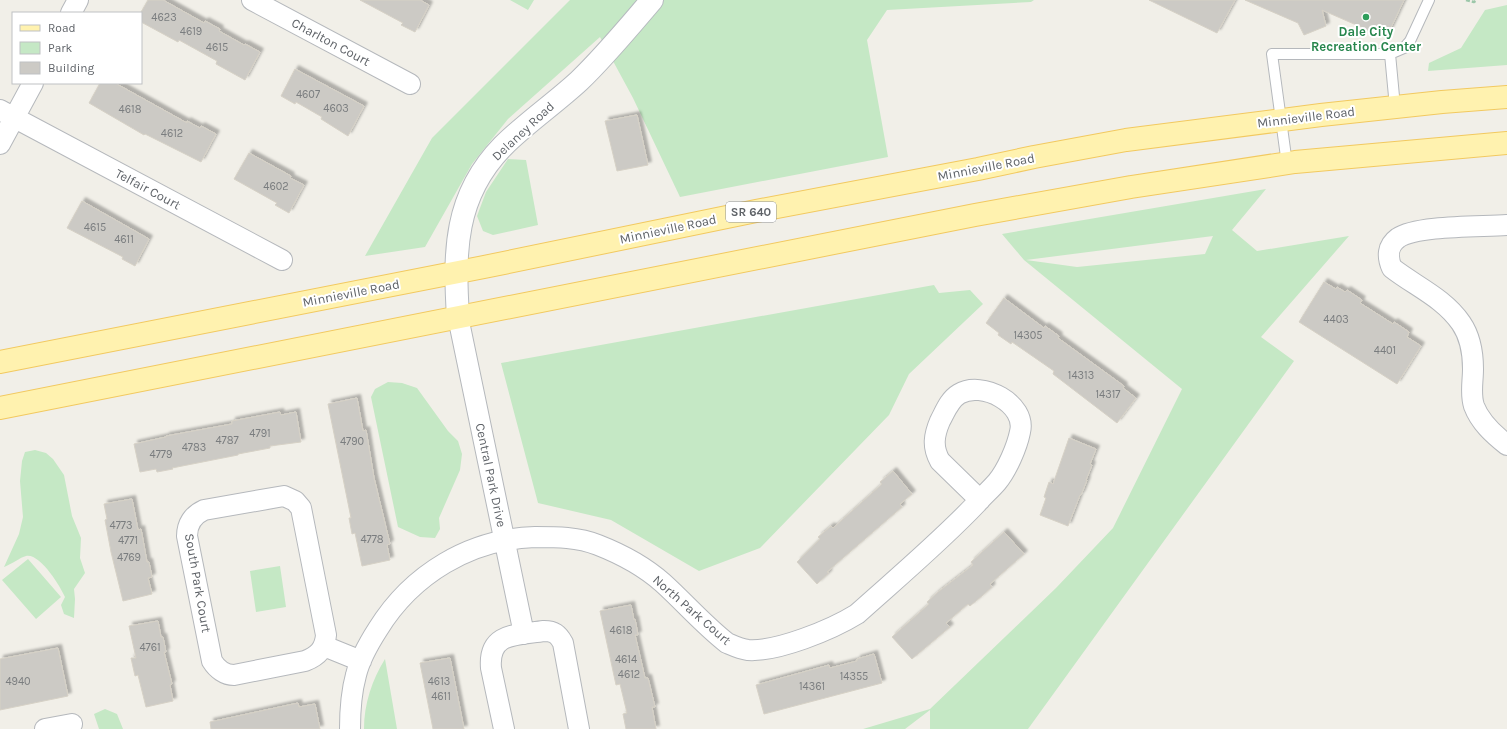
<svg xmlns="http://www.w3.org/2000/svg" width="1507" height="729" viewBox="0 0 1507 729" font-family="Karla,sans-serif">
	<style>
		.green { fill: #c5e8c5; fill-rule: evenodd }
		.building { fill: #cccac5; stroke: #d6d1c6; filter: url(#shadow) }
		.lines { fill: none; stroke-linecap: round; stroke-linejoin: round }
		.lane-casing { stroke: #b5b8bc; stroke-width: 12 }
		.street-casing { stroke: #b5b8bc; stroke-width: 22 }
		.secondary-casing { stroke: #b6babf; stroke-width: 24 }
		.primary-casing { stroke: #f2c960; stroke-width: 24 }
		.path { stroke: #9cc7a9; stroke-width: 2.5; stroke-dasharray: 4 2; stroke-linecap: butt }
		.lane { stroke: #fff; stroke-width: 10 }
		.street { stroke: #fff; stroke-width: 20 }
		.secondary { stroke: #fff; stroke-width: 22 }
		.primary { stroke: #fff2af; stroke-width: 22 }
		.leisure-dot { fill: #2e9e5b; stroke: #fff; stroke-width: 1.5 }
		.labels { text-anchor: middle; dominant-baseline: central; stroke-width: 4; stroke-linejoin: round; paint-order: stroke }
		.number-label { font-size: 11px; fill: #7a7d7f }
		.shield { fill: #fff; stroke: #8f9295; stroke-width: 1 }
		.shield-label { font-size: 12px; font-weight: bold; fill: #5f6368 }
		.leisure-label { font-size: 13px; font-weight: bold; fill: #27864d; stroke: #fff }
		.street-label { font-size: 13px; fill: #5f6368; stroke: #fff }
	</style>
	<defs>
		<filter id="shadow"><feDropShadow dx="3.5" dy="-3.5" stdDeviation="1" flood-color="#0004"/></filter>
	</defs>
	<rect width="100%" height="100%" fill="#f1efe8"/>
	<path class="green" d="M510,0H534L528,10Z
		M570,0H1034L1031,2L887,10L867,40L888,157L680,197L633,98L600,37L508,119L472,164L425,247L365,256L432,138Z
		M1507,5V65L1428,71L1429,63L1461,48L1485,10Z
		M508,159L526,160L538,225L493,235L483,231L477,216L486,192Z
		M1266,189L1232,230L1257,251L1349,236L1261,337L1294,361L1028,729H930V710L905,729H863L930,709L1056,588L1113,528L1182,389L1024,260L1002,234ZM1213,236L1205,254L1077,267L1026,260Z
		M934,285L939,293L970,290L983,304L909,374L889,415L760,548L699,571L611,520L538,503L501,363Z
		M388,382L402,383L417,388L448,431L458,441L462,454L460,470L439,518L440,529L435,538L420,537L398,527L371,397L375,389Z
		M35,450L46,453L53,459L64,475L72,516L81,538L80,558L85,573L74,589L75,599L74,618L64,614L61,605L65,597C60,586 40,553 26,556C21,557 10,565 4,567L19,534L23,517L20,481L22,461L25,452Z
		M28,559L61,597L36,619L2,580Z
		M280,566L286,607L256,612L250,571Z
		M385,659L397,729H364C364,704 372,680 385,659Z
		M105,709L117,714L123,729H99L94,714Z"/>
	<path class="building" d="M148,0H163L204,23L205,21L220,29L219,31L244,45L245,44L260,52L245,80L216,64L217,61L179,40L178,42L141,22V12Z
		M360,0H420L429,5L415,32L401,25L403,23Z
		M1149,0H1235L1217,33Z
		M1245,0H1404L1386,38L1322,10L1326,26L1304,35L1298,23Z
		M295,69L364,106L348,136L321,119L322,117L296,102L295,104L281,96Z
		M100,83H115L187,123V121L200,128L201,126L216,134L201,162L145,134L144,135L89,103Z
		M637,115L648,165L617,171L605,121Z
		M249,153L291,176L290,178L304,185L289,213L275,205L277,203L234,179Z
		M82,201L149,239L135,266L122,259L123,257L67,228Z
		M1324,282L1336,289L1337,287L1345,292L1347,290L1362,300L1360,303L1393,324L1394,322L1409,332L1407,337L1421,346L1397,384L1299,322Z
		M1004,298L1044,328L1045,326L1059,336L1058,338L1124,386L1123,388L1136,398L1117,423L1053,374L1054,371L1012,342L1011,344L998,335L999,333L986,323Z
		M357,398L363,431L366,430L374,478L390,544L387,545L390,560L362,566L355,533L352,534L349,518H351L328,404Z
		M280,412L281,415L296,412L301,442L270,446V448L238,454V455L172,468L173,469L157,472L156,469L140,472L134,444L166,437V436L232,424V421Z
		M1069,438L1096,449L1090,464L1092,465L1086,480H1087L1081,495H1080L1068,526L1040,515L1046,498L1044,497L1049,482L1053,484Z
		M893,471L912,494L900,504L902,507L843,558L827,572L829,573L817,584L797,562L820,539L818,537L831,526L833,528L882,484L880,482Z
		M132,499L138,530L141,529L147,562H149L152,577L148,578L152,594L123,601L111,552L105,520L107,519L104,504Z
		M1004,532L1024,554L990,584L992,587L982,596L970,606L968,604L946,623L950,627L912,659L892,637L929,604L927,602L938,592L973,565L971,562Z
		M631,605L634,620L635,619L638,635H635L645,678H648L655,707H652L656,729H626L623,714L627,713L620,684L616,685L603,625L600,611Z
		M158,621L161,637H163L166,652H164L172,684L170,685L173,701L146,707L138,675L135,676L131,658H136L129,626Z
		M58,648L68,696L0,710V659Z
		M874,654L882,683L764,714L756,685L829,665L830,668L857,661V659Z
		M450,658L464,729H433L420,663Z
		M298,703L299,707L315,704L320,729H211L210,722Z"/>
	<g class="lines">
		<defs>
			<path id="lane" d="M1390,54L1404,48L1410,41L1429,0
				M1287,164L1272,54H1390L1395,107"/>
			<path id="street" d="M252,0L410,84
				M71,13L78,0
				M0,110L282,260
				M0,144L33,83
				M1507,225C1482,227 1417,225 1398,238C1387,246 1387,257 1392,268C1415,286 1444,298 1461,323C1470,336 1473,353 1473,369C1473,382 1470,394 1474,406C1480,422 1493,434 1507,445
				M458,317L524,634
				M284,496L295,501L301,508L326,635C325,649 318,656 305,661L234,675C225,675 217,669 212,661L187,536C187,524 193,515 204,510Z
				M324,646L361,661
				M45,729L72,724
				M350,729C350,711 351,693 356,675C360,658 369,643 378,629C412,574 470,539 535,537C557,537 578,537 598,545C621,554 645,567 663,583C685,603 704,625 727,643C734,646 740,649 748,650C777,652 831,630 857,614C897,578 939,543 977,503C983,496 991,489 997,482C1007,470 1017,447 1020,432C1027,404 982,380 959,394C949,400 945,412 940,421C934,435 932,447 940,461L980,500
				M504,729L491,668C488,632 517,635 544,631C554,631 558,634 563,643L579,729"/>
			<path id="secondary" d="M458,317C454,252 454,196 503,146C526,123 554,104 579,81C605,56 628,28 652,0"/>
			<path id="primary" d="M0,362L484,267L756,211L978,169L1034,157L1126,140L1321,115L1442,102L1507,97
				M0,408L975,215L1131,187L1295,162L1507,143"/>
		</defs>
		<use href="#lane" class="lane-casing"/>
		<use href="#street" class="street-casing"/>
		<use href="#secondary" class="secondary-casing"/>
		<use href="#primary" class="primary-casing"/>
		<path class="path" d="M1466,0L1474,2L1477,0"/>
		<use href="#lane" class="lane"/>
		<use href="#street" class="street"/>
		<use href="#secondary" class="secondary"/>
		<use href="#primary" class="primary"/>
	</g>
	<circle class="leisure-dot" cx="1366" cy="17" r="4"/>
	<g class="labels">
		<g class="number-label">
			<text x="164" y="17">4623</text>
			<text x="191" y="31">4619</text>
			<text x="217" y="47">4615</text>
			<text x="308" y="94">4607</text>
			<text x="336" y="108">4603</text>
			<text x="130" y="109">4618</text>
			<text x="172" y="133">4612</text>
			<text x="276" y="186">4602</text>
			<text x="95" y="227">4615</text>
			<text x="124" y="239">4611</text>
			<text x="1336" y="319">4403</text>
			<text x="1028" y="335">14305</text>
			<text x="1385" y="350">4401</text>
			<text x="1081" y="375">14313</text>
			<text x="1108" y="394">14317</text>
			<text x="260" y="433">4791</text>
			<text x="227" y="440">4787</text>
			<text x="352" y="441">4790</text>
			<text x="194" y="447">4783</text>
			<text x="161" y="454">4779</text>
			<text x="121" y="525">4773</text>
			<text x="372" y="539">4778</text>
			<text x="128" y="540">4771</text>
			<text x="129" y="557">4769</text>
			<text x="621" y="630">4618</text>
			<text x="150" y="647">4761</text>
			<text x="626" y="659">4614</text>
			<text x="629" y="674">4612</text>
			<text x="854" y="676">14355</text>
			<text x="18" y="681">4940</text>
			<text x="439" y="681">4613</text>
			<text x="812" y="686">14361</text>
			<text x="441" y="696">4611</text>
		</g>
		<rect class="shield" x="726" y="202" width="50" height="20" rx="3"/>
		<g class="shield-label">
			<text x="751" y="212">SR 640</text>
		</g>
		<g class="leisure-label">
			<text x="1366" y="31">Dale City<tspan x="1366" dy="15">Recreation Center</tspan></text>
		</g>
		<g class="street-label">
			<text transform="translate(331 42) rotate(28)">Charlton Court</text>
			<text transform="translate(1306 117) rotate(-7)">Minnieville Road</text>
			<text transform="translate(523 131) rotate(-43)">Delaney Road</text>
			<text transform="translate(986 167) rotate(-11)">Minnieville Road</text>
			<text transform="translate(148 189) rotate(28)">Telfair Court</text>
			<text transform="translate(668 229) rotate(-12)">Minnieville Road</text>
			<text transform="translate(351 293) rotate(-11)">Minnieville Road</text>
			<text transform="translate(491 475) rotate(78)">Central Park Drive</text>
			<text transform="translate(198 583) rotate(80)">South Park Court</text>
			<text transform="translate(692 610) rotate(41)">North Park Court</text>
		</g>
	</g>
	<rect x="12" y="12" width="130" height="72" fill="#ffffff" stroke="#bfc1c3"/>
	<rect x="20" y="25" width="20" height="6" fill="#fff2af" stroke="#bfc1c3"/>
	<text x="48" y="32" font-size="12" fill="#5f6368">Road</text>
	<rect x="20" y="42" width="20" height="12" fill="#c5e8c5" stroke="#bfc1c3"/>
	<text x="48" y="52" font-size="12" fill="#5f6368">Park</text>
	<rect x="20" y="62" width="20" height="12" fill="#cccac5" stroke="#bfc1c3"/>
	<text x="48" y="72" font-size="12" fill="#5f6368">Building</text>
</svg>
